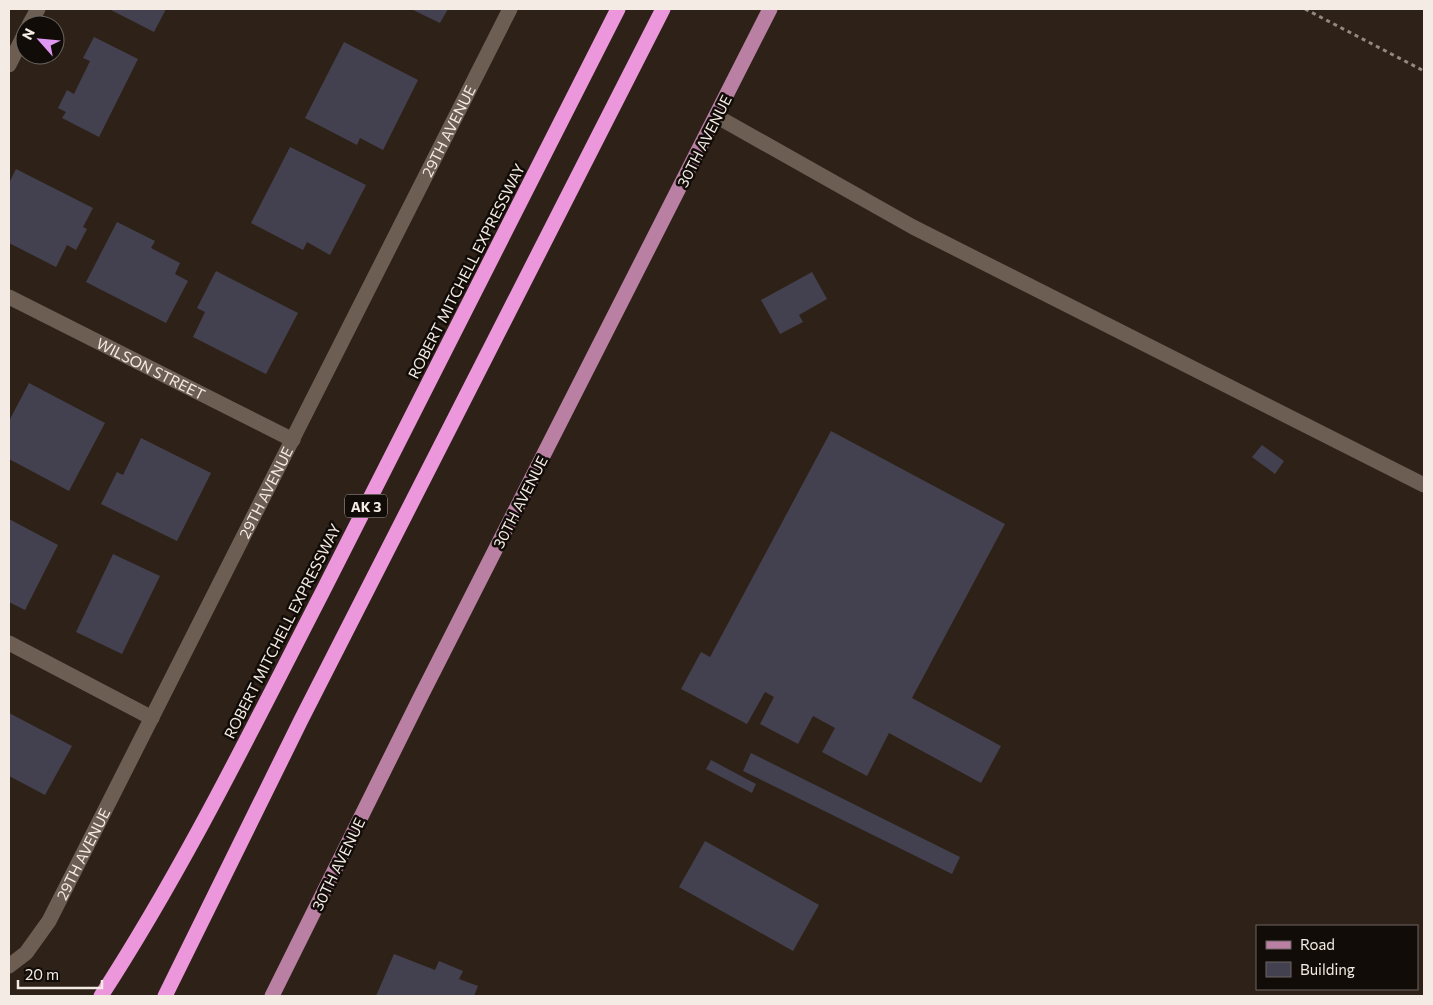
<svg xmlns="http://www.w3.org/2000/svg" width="1433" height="1005" viewBox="0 0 1433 1005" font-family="Commissioner,sans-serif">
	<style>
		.building { fill: #43404f }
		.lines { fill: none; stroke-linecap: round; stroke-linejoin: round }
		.path { stroke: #938981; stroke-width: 3; stroke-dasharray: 4 4; stroke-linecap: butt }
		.minor { stroke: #6c5e52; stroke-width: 15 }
		.major { stroke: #b980a4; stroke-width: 15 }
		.highway { stroke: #ec97db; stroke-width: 15 }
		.labels { text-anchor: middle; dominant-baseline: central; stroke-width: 5; stroke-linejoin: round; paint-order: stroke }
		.shield { fill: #120c08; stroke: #b0a8a2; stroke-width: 1 }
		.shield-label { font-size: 14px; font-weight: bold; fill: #f3ebe4 }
		.street-label { font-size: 15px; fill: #f3ebe4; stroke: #120c08 }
	</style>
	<rect width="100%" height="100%" fill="#2e2218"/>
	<path class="building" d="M109,9H166L154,32Z
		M411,9H448L440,23Z
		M94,37L138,59L99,137L62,118L66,112L58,108L67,90L74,94L90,61L83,58Z
		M344,42L418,80L383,150L360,138L357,145L305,118Z
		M290,147L366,185L330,255L307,242L303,250L251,223Z
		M16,169L93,208L83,227L87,229L76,250L67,245L56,267L9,243V183Z
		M117,222L155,241L151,248L180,263L175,274L188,281L166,323L86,282Z
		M216,271L298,313L266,374L193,337L205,312L197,308Z
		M812,272L827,299L799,315L803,322L780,334L761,300Z
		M29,383L105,423L69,491L9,459V421Z
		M831,431L1005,524L912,698L1001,746L981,783L889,733L867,776L822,752L835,728L813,716L798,744L760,724L774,697L765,692L747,724L681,689L701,652L710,657Z
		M141,438L211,473L177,541L101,504L117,472L123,475Z
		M1262,445L1284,461L1275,474L1252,457Z
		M9,519L58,545L25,610L9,602Z
		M113,554L160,576L122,654L76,632Z
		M9,713L72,746L45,795L9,776Z
		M751,753L960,857L952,874L743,771Z
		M711,760L756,784L752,793L706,769Z
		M705,841L819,905L793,951L679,887Z
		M394,954L435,970L439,961L463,971L459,979L478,986L474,996H376Z"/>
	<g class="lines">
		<path class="path" d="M1305,9L1424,71"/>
		<g class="minor">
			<path d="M29,25L38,9"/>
			<path d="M9,65L25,33"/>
			<path d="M716,116L913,227L1424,485"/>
			<path id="s1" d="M9,297L293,440"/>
			<path d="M9,643L152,718"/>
			<path id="s2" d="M9,966L26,953L49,921L510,9"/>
		</g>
		<path class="major" d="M272,996L421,696L770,9"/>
		<path class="highway" d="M101,996C184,868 252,729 322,593C421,399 519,204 618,9
			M165,996L301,720L663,9"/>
	</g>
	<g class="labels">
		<rect class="shield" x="345" y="494.5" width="42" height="23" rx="4"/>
		<g class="shield-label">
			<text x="366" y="506">AK 3</text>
		</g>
		<g class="street-label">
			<text stroke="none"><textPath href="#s2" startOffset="946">29TH AVENUE</textPath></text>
			<text transform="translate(704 141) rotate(-63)">30TH AVENUE</text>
			<text transform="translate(466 271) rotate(-63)">ROBERT MITCHELL EXPRESSWAY</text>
			<text stroke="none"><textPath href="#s1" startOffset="159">WILSON STREET</textPath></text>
			<text stroke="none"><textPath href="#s2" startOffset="541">29TH AVENUE</textPath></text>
			<text transform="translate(520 502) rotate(-63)">30TH AVENUE</text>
			<text transform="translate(282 631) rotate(-63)">ROBERT MITCHELL EXPRESSWAY</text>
			<text stroke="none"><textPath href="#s2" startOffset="136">29TH AVENUE</textPath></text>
			<text transform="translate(338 864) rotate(-64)">30TH AVENUE</text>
		</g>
	</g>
	<rect width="1433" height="1005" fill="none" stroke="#f3ebe4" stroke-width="20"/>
	<rect x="1256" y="925" width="162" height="65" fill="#120c08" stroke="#6c6560"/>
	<rect x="1266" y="941" width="25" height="8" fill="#b980a4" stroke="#6c6560"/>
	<text x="1300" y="950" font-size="15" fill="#f3ebe4">Road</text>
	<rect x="1266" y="962" width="25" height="15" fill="#43404f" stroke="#6c6560"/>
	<text x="1300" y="975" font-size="15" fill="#f3ebe4">Building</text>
	<g transform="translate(40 40) rotate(297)"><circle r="24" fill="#120c08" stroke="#6c6560"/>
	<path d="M0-4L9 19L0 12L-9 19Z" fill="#de98f2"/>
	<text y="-8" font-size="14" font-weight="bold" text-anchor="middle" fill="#f3ebe4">N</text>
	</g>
	<path d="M18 980v8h84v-8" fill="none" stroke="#f3ebe4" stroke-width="2.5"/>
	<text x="25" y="980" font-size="15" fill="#f3ebe4" stroke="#120c08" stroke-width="4" paint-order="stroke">20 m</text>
</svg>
